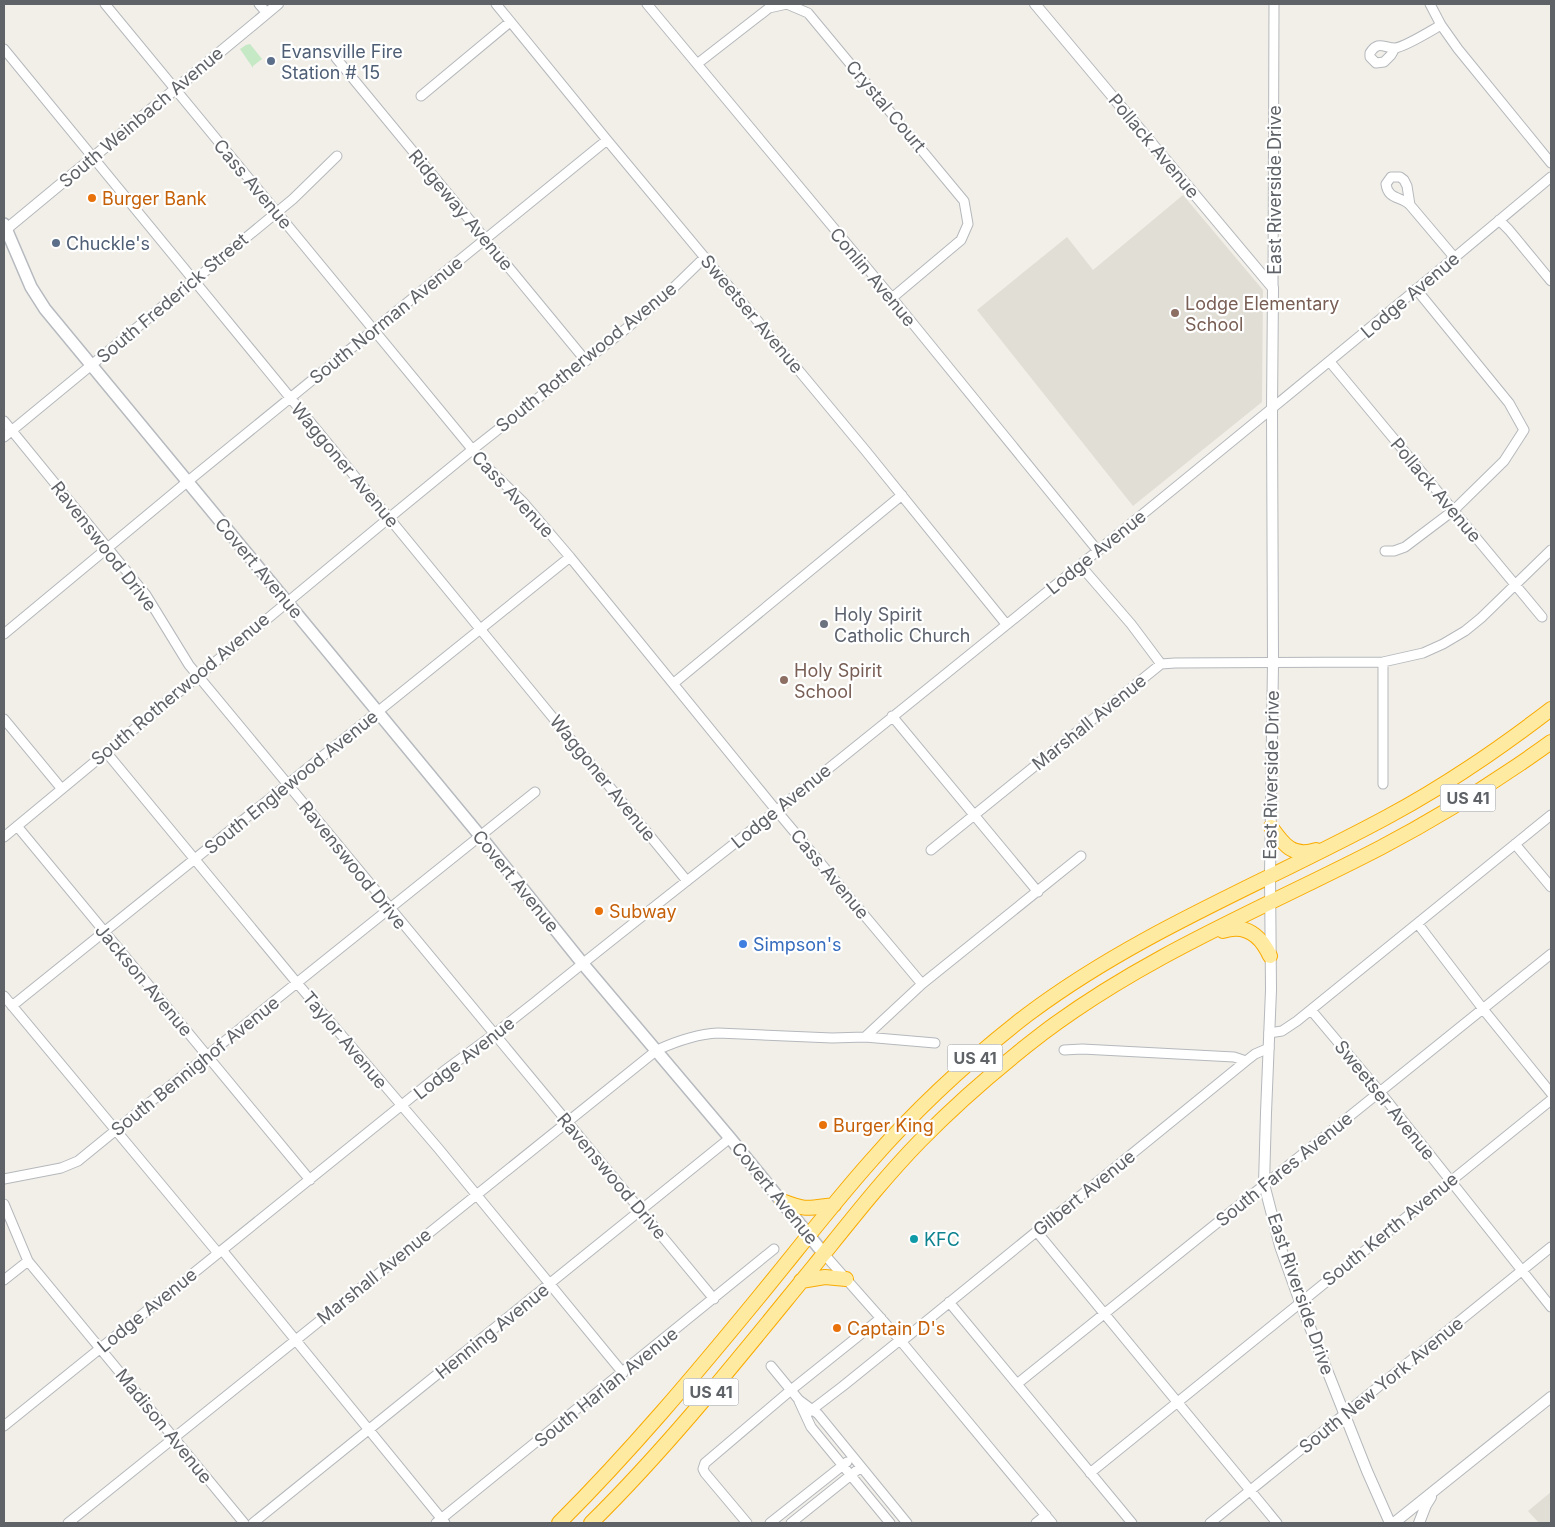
<svg xmlns="http://www.w3.org/2000/svg" width="1555" height="1527" viewBox="0 0 1555 1527" font-family="Inter,sans-serif">
	<style>
		.education { fill: #e1ded6 }
		.green { fill: #c5e8c5 }
		.lines { fill: none; stroke-linecap: round; stroke-linejoin: round }
		.minor-casing { stroke: #b5b8bc; stroke-width: 11 }
		.tertiary-casing { stroke: #b5b8bc; stroke-width: 12 }
		.secondary-casing { stroke: #b6babf; stroke-width: 14 }
		.trunk-casing { stroke: #f9ab00; stroke-width: 16 }
		.minor { stroke: #fff; stroke-width: 9 }
		.tertiary { stroke: #fff; stroke-width: 10 }
		.secondary { stroke: #fff; stroke-width: 11 }
		.trunk { stroke: #feeaa1; stroke-width: 14 }
		.service-dot { fill: #5c6f8a; stroke: #fff; stroke-width: 2 }
		.food-dot { fill: #e8710a; stroke: #fff; stroke-width: 2 }
		.education-dot { fill: #8d6e63; stroke: #fff; stroke-width: 2 }
		.worship-dot { fill: #6b7280; stroke: #fff; stroke-width: 2 }
		.shop-dot { fill: #3f7fe0; stroke: #fff; stroke-width: 2 }
		.culture-dot { fill: #0f9aa8; stroke: #fff; stroke-width: 2 }
		.labels { text-anchor: middle; dominant-baseline: central; stroke-width: 4.5; stroke-linejoin: round; paint-order: stroke }
		.shield { fill: #fff; stroke: #8f9295; stroke-width: 1 }
		.shield-label { font-size: 16px; font-weight: bold; fill: #5f6368 }
		.service-label { font-size: 18px; fill: #4e5e75; stroke: #fff; text-anchor: start }
		.street-label { font-size: 18px; fill: #5f6368; stroke: #fff }
		.food-label { font-size: 18px; fill: #c56008; stroke: #fff; text-anchor: start }
		.education-label { font-size: 18px; fill: #785e54; stroke: #fff; text-anchor: start }
		.worship-label { font-size: 18px; fill: #5b616d; stroke: #fff; text-anchor: start }
		.shop-label { font-size: 18px; fill: #366cbe; stroke: #fff; text-anchor: start }
		.culture-label { font-size: 18px; fill: #0d838f; stroke: #fff; text-anchor: start }
	</style>
	<rect width="100%" height="100%" fill="#f1efe8"/>
	<path class="education" d="M1183,195L1263,290L1262,402L1133,506L977,310L1067,237L1093,270Z
		M1551,1492V1523H1539L1528,1511Z"/>
	<path class="green" d="M250,44L262,59L253,66V68L240,49L246,45Z"/>
	<g class="lines">
		<defs>
			<path id="minor" d="M105,4L486,466L523,502L570,557L776,810L922,984
				M259,4L267,13
				M496,4L607,140L865,450L1006,624
				M647,4L892,298L1098,551
				M1430,4L1441,25L1458,49L1551,163
				M1395,48L1391,55L1384,62L1376,63L1370,57V53C1378,40 1384,48 1395,48C1405,47 1432,30 1441,25
				M4,49L687,881
				M336,58L586,361
				M697,64L769,8L787,4L808,13L964,201L968,224L961,240L892,298
				M421,96L510,22
				M1410,205C1401,196 1388,200 1386,184L1391,177H1400L1404,180L1407,186L1410,205L1454,257
				M1499,220L1509,230L1551,281
				M1273,288L1274,4
				M1330,362L1542,617
				M4,421L146,595L189,665L714,1299
				M4,437L293,199L337,156
				M1385,551H1394L1405,547L1454,510L1504,461L1524,430L1509,403L1416,289
				M1080,565L1131,624L1161,664
				M4,634L187,482L607,140
				M1383,662V784
				M674,683L902,495
				M892,716L1038,892
				M4,719L61,788
				M106,752L297,983L438,1148L623,1373
				M17,826L310,1180
				M4,837L389,518L472,450L622,332L663,298L705,257
				M1515,844L1551,887
				M931,850L1161,664L1175,663L1383,662L1423,653L1443,644L1465,631L1481,618L1551,550
				M1418,924L1483,1009L1551,1093
				M4,996L218,1253
				M12,1006L570,557
				M1311,1010L1380,1092L1551,1307
				M1269,1033L1282,1031L1297,1021L1551,815
				M865,1037L922,984L1081,856
				M1064,1050L1082,1049L1234,1057L1246,1061
				M4,1179L61,1168L78,1161L268,1006L535,792
				M4,1204L28,1261L244,1523
				M1037,1232L1277,1523
				M222,1250L445,1523
				M824,1254L900,1340L1052,1523
				M4,1280L28,1261
				M949,1302L1132,1523
				M902,1341L1246,1061L1255,1054L1269,1048
				M771,1366L799,1400L818,1414L907,1523
				M1017,1384L1551,954
				M799,1401L811,1427L890,1523
				M809,1412L843,1386L900,1340
				M4,1426L444,1071L493,1035L535,1002C615,937 696,874 777,810C1037,601 1296,391 1551,177
				M1090,1473L1551,1100
				M68,1523L657,1050C677,1041 696,1034 718,1033L832,1038L865,1037L935,1043
				M253,1523L730,1138
				M436,1523L774,1249
				M747,1523L705,1473L703,1469L705,1463L791,1390L881,1318
				M770,1523L847,1462
				M791,1523L861,1467
				M1036,1523L1046,1515
				M1210,1523L1551,1247"/>
			<path id="tertiary" d="M1035,4L1273,288L1272,410L1273,663L1270,876L1271,990L1266,1113L1264,1184L1280,1246L1300,1302L1367,1471L1390,1523
				M4,231L278,4
				M1394,1523L1551,1397
				M1419,1523L1426,1505L1431,1497"/>
			<path id="secondary" d="M4,224L31,287L45,309L481,837L583,964L730,1138L824,1254"/>
			<path id="trunk" d="M1271,827C1283,844 1293,858 1316,850
				M1223,931C1246,923 1261,936 1270,956
				M782,1201C807,1211 808,1208 834,1205
				M801,1281L825,1277L846,1279
				M559,1523C630,1452 694,1376 758,1298C795,1253 831,1206 870,1162C917,1108 970,1059 1027,1015C1137,932 1267,882 1387,817C1445,786 1499,749 1551,709
				M591,1523C672,1443 742,1354 814,1266C848,1224 882,1180 920,1141C958,1102 1000,1066 1043,1033C1146,955 1266,907 1380,848C1439,817 1497,781 1551,742"/>
		</defs>
		<use href="#minor" class="minor-casing"/>
		<use href="#tertiary" class="tertiary-casing"/>
		<use href="#secondary" class="secondary-casing"/>
		<use href="#trunk" class="trunk-casing"/>
		<use href="#minor" class="minor"/>
		<use href="#tertiary" class="tertiary"/>
		<use href="#secondary" class="secondary"/>
		<use href="#trunk" class="trunk"/>
	</g>
	<g class="service-dot">
		<circle cx="271" cy="61" r="5"/>
		<circle cx="56" cy="243" r="5"/>
	</g>
	<g class="food-dot">
		<circle cx="92" cy="198" r="5"/>
		<circle cx="599" cy="911" r="5"/>
		<circle cx="823" cy="1125" r="5"/>
		<circle cx="837" cy="1328" r="5"/>
	</g>
	<g class="education-dot">
		<circle cx="1175" cy="313" r="5"/>
		<circle cx="784" cy="680" r="5"/>
	</g>
	<circle class="worship-dot" cx="824" cy="624" r="5"/>
	<circle class="shop-dot" cx="743" cy="944" r="5"/>
	<circle class="culture-dot" cx="914" cy="1239" r="5"/>
	<g class="labels">
		<g class="shield">
			<rect x="1440.5" y="784.5" width="55" height="27" rx="4"/>
			<rect x="947.5" y="1044.5" width="55" height="27" rx="4"/>
			<rect x="683.5" y="1378.5" width="55" height="27" rx="4"/>
		</g>
		<g class="shield-label">
			<text x="1468" y="798">US 41</text>
			<text x="975" y="1058">US 41</text>
			<text x="711" y="1392">US 41</text>
		</g>
		<g class="service-label">
			<text x="281" y="51">Evansville Fire<tspan x="281" dy="21">Station # 15</tspan></text>
			<text x="66" y="243">Chuckle's</text>
		</g>
		<g class="street-label">
			<text transform="translate(886 106) rotate(50)">Crystal Court</text>
			<text transform="translate(141 117) rotate(-40)">South Weinbach Avenue</text>
			<text transform="translate(1154 146) rotate(50)">Pollack Avenue</text>
			<text transform="translate(253 184) rotate(50)">Cass Avenue</text>
			<text transform="translate(1274 190) rotate(-90)">East Riverside Drive</text>
			<text transform="translate(461 210) rotate(50)">Ridgeway Avenue</text>
			<text transform="translate(873 277) rotate(50)">Conlin Avenue</text>
			<text transform="translate(1410 295) rotate(-40)">Lodge Avenue</text>
			<text transform="translate(172 298) rotate(-40)">South Frederick Street</text>
			<text transform="translate(752 314) rotate(50)">Sweetser Avenue</text>
			<text transform="translate(386 320) rotate(-39)">South Norman Avenue</text>
			<text transform="translate(586 357) rotate(-39)">South Rotherwood Avenue</text>
			<text transform="translate(345 465) rotate(50)">Waggoner Avenue</text>
			<text transform="translate(1436 490) rotate(50)">Pollack Avenue</text>
			<text transform="translate(513 494) rotate(47)">Cass Avenue</text>
			<text transform="translate(104 546) rotate(52)">Ravenswood Drive</text>
			<text transform="translate(1096 552) rotate(-39)">Lodge Avenue</text>
			<text transform="translate(259 568) rotate(50)">Covert Avenue</text>
			<text transform="translate(180 689) rotate(-40)">South Rotherwood Avenue</text>
			<text transform="translate(1089 722) rotate(-39)">Marshall Avenue</text>
			<text transform="translate(1271 775) rotate(-89)">East Riverside Drive</text>
			<text transform="translate(603 778) rotate(51)">Waggoner Avenue</text>
			<text transform="translate(291 782) rotate(-39)">South Englewood Avenue</text>
			<text transform="translate(781 806) rotate(-39)">Lodge Avenue</text>
			<text transform="translate(353 865) rotate(51)">Ravenswood Drive</text>
			<text transform="translate(830 874) rotate(50)">Cass Avenue</text>
			<text transform="translate(516 881) rotate(51)">Covert Avenue</text>
			<text transform="translate(144 980) rotate(50)">Jackson Avenue</text>
			<text transform="translate(345 1040) rotate(50)">Taylor Avenue</text>
			<text transform="translate(464 1058) rotate(-38)">Lodge Avenue</text>
			<text transform="translate(195 1066) rotate(-39)">South Bennighof Avenue</text>
			<text transform="translate(1385 1100) rotate(51)">Sweetser Avenue</text>
			<text transform="translate(1284 1169) rotate(-39)">South Fares Avenue</text>
			<text transform="translate(612 1176) rotate(50)">Ravenswood Drive</text>
			<text transform="translate(775 1193) rotate(51)">Covert Avenue</text>
			<text transform="translate(1084 1193) rotate(-39)">Gilbert Avenue</text>
			<text transform="translate(1390 1229) rotate(-39)">South Kerth Avenue</text>
			<text transform="translate(374 1276) rotate(-39)">Marshall Avenue</text>
			<text transform="translate(1301 1294) rotate(71)">East Riverside Drive</text>
			<text transform="translate(147 1310) rotate(-39)">Lodge Avenue</text>
			<text transform="translate(492 1331) rotate(-39)">Henning Avenue</text>
			<text transform="translate(1381 1385) rotate(-39)">South New York Avenue</text>
			<text transform="translate(606 1387) rotate(-39)">South Harlan Avenue</text>
			<text transform="translate(164 1426) rotate(51)">Madison Avenue</text>
		</g>
		<g class="food-label">
			<text x="102" y="198">Burger Bank</text>
			<text x="609" y="911">Subway</text>
			<text x="833" y="1125">Burger King</text>
			<text x="847" y="1328">Captain D's</text>
		</g>
		<g class="education-label">
			<text x="1185" y="303">Lodge Elementary<tspan x="1185" dy="21">School</tspan></text>
			<text x="794" y="670">Holy Spirit<tspan x="794" dy="21">School</tspan></text>
		</g>
		<g class="worship-label">
			<text x="834" y="614">Holy Spirit<tspan x="834" dy="21">Catholic Church</tspan></text>
		</g>
		<g class="shop-label">
			<text x="753" y="944">Simpson's</text>
		</g>
		<g class="culture-label">
			<text x="924" y="1239">KFC</text>
		</g>
	</g>
	<rect width="1555" height="1527" fill="none" stroke="#5f6368" stroke-width="10"/>
</svg>
